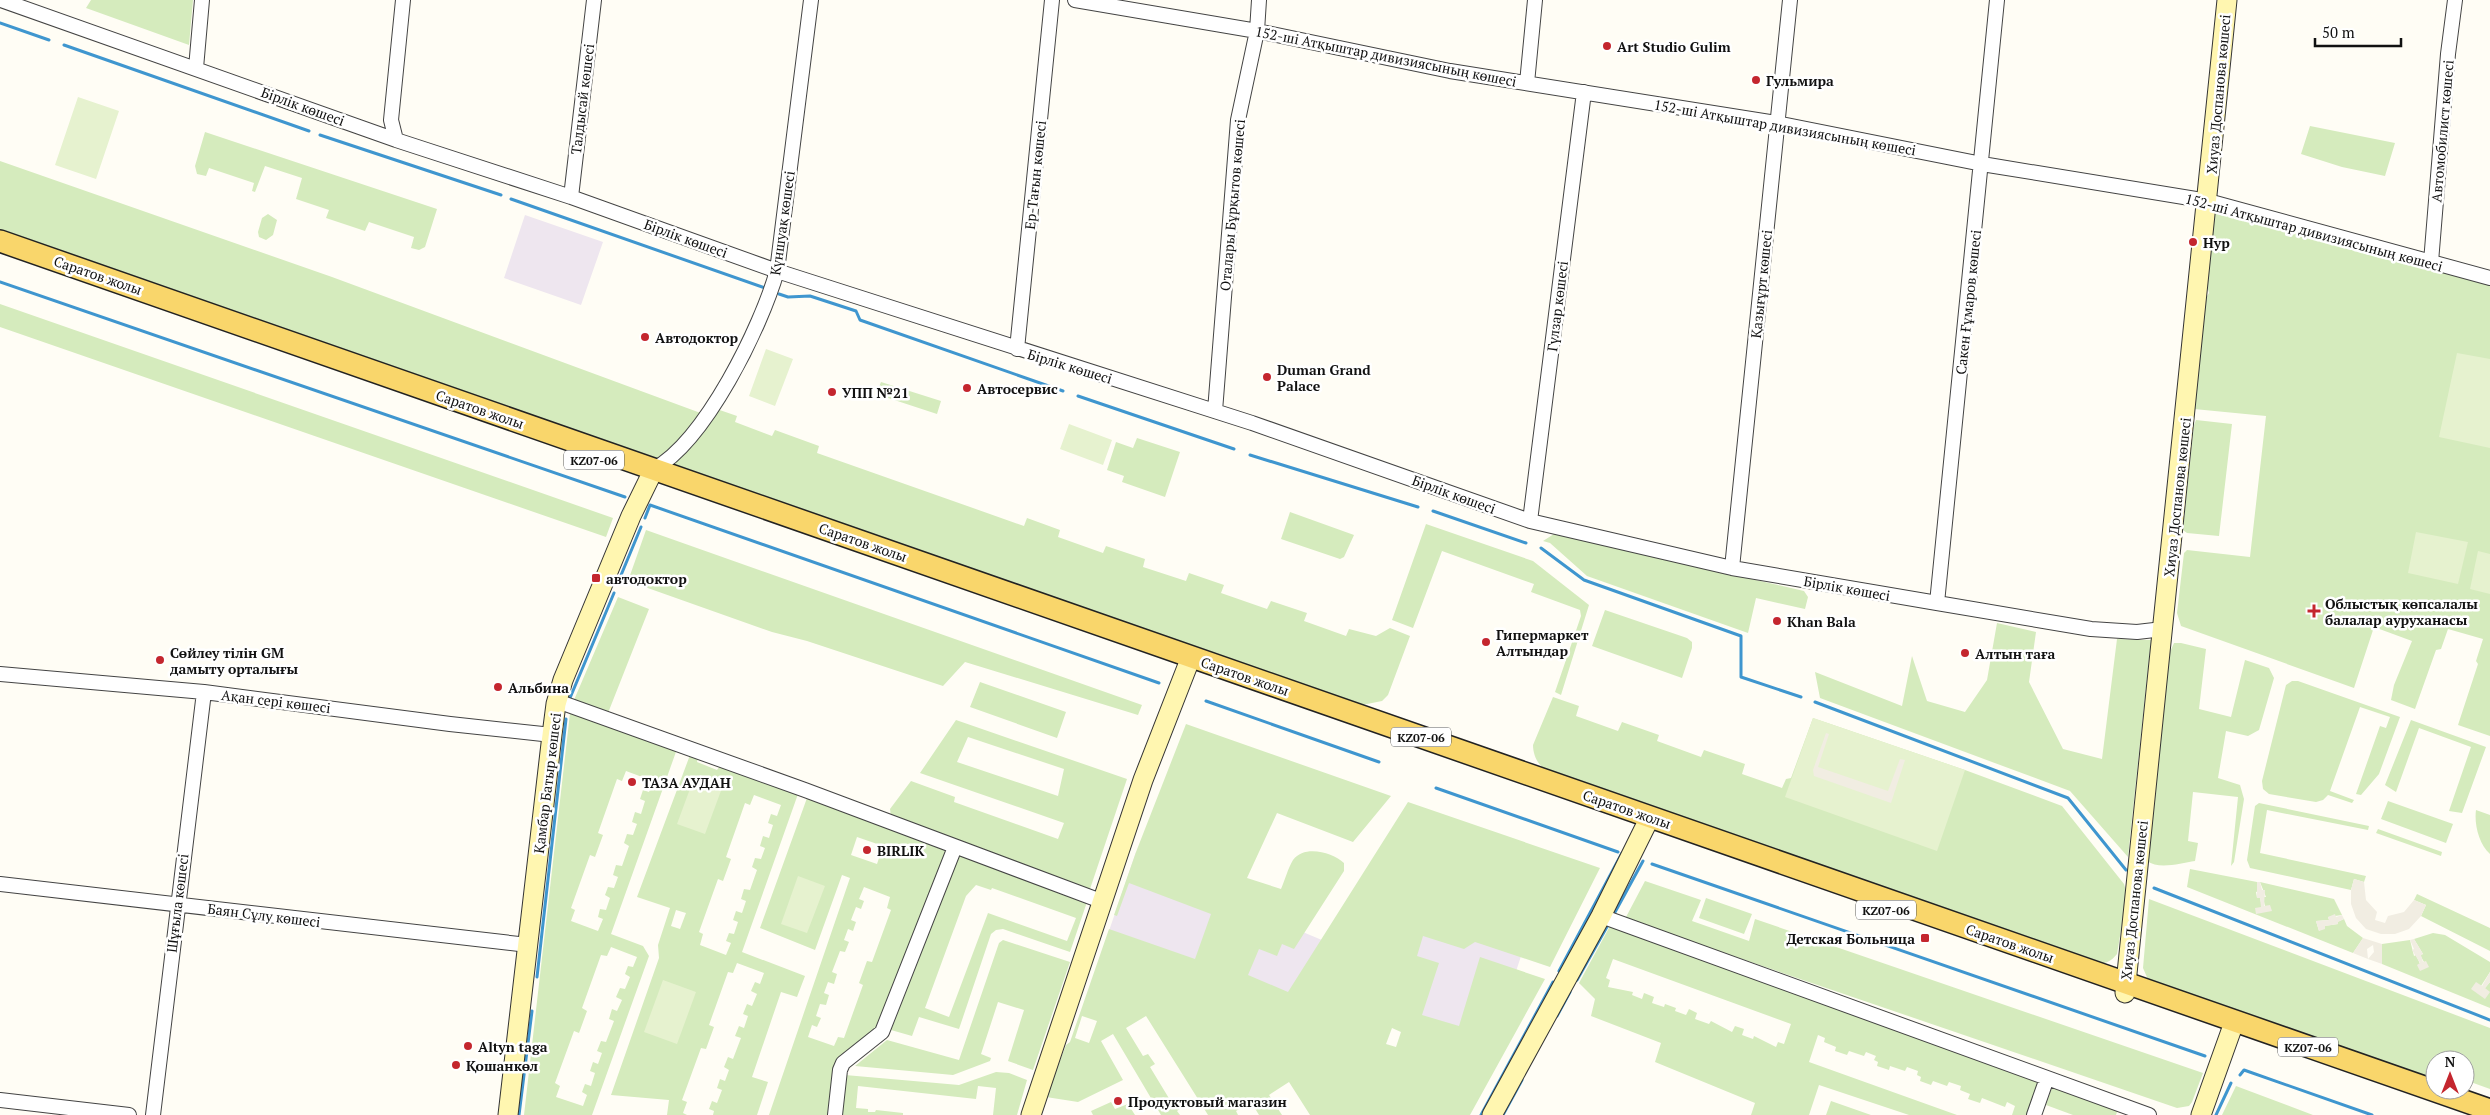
<svg xmlns="http://www.w3.org/2000/svg" width="2490" height="1115" viewBox="0 0 2490 1115" font-family="'PT Serif',serif">
	<style>
		.industrial { fill: #eee6ef }
		.green { fill: #d5ebbd; fill-rule: evenodd }
		.pitch { fill: #e6f2cf }
		.plaza { fill: #f1ede2 }
		.lines { fill: none; stroke-linecap: round; stroke-linejoin: round }
		.stream { stroke: #3f96cf; stroke-width: 3 }
		.street-casing { stroke: #444; stroke-width: 16 }
		.secondary-casing { stroke: #333; stroke-width: 21 }
		.primary-casing { stroke: #222; stroke-width: 24 }
		.street { stroke: #fff; stroke-width: 14 }
		.secondary { stroke: #fff6b0; stroke-width: 19 }
		.primary { stroke: #f9d66b; stroke-width: 21 }
		.poi-dot { fill: #c4262e; stroke: #fff; stroke-width: 2 }
		.labels { text-anchor: middle; dominant-baseline: central; stroke-width: 5; stroke-linejoin: round; paint-order: stroke }
		.shield { fill: #fff; stroke: #585858; stroke-width: 1 }
		.shield-label { font-size: 12px; font-weight: bold; fill: #111 }
		.poi-label { font-size: 14px; font-weight: bold; fill: #111; stroke: #fff; text-anchor: start }
		.street-label { font-size: 14px; fill: #111; stroke: #fff }
	</style>
	<rect width="100%" height="100%" fill="#fffdf5"/>
	<path class="industrial" d="M525,215L603,242L581,305L504,278Z
		M1136,852L1234,903L1329,943L1290,1021L1099,960Z
		M1412,900L1527,938L1490,1050L1373,1013Z"/>
	<path class="green" d="M91,0H193L189,45L86,8Z
		M2310,126L2395,143L2385,176L2342,167L2301,154Z
		M205,132L437,209L425,247L419,250L411,248L414,237L369,222L365,231L326,218L329,210L296,199L302,178L265,166L255,192L252,191L254,183L209,168L206,176L197,174L195,166Z
		M0,161L332,277L706,415L711,407L737,416L735,422L772,436L775,430L819,446L817,453L1024,526L1027,518L1060,530L1058,537L1103,553L1106,546L1145,559L1143,567L1186,581L1189,573L1224,585L1221,593L1267,609L1271,601L1307,613L1304,621L1346,636L1349,629L1376,636L1390,628L1410,636L1388,695L1382,701L1362,705L0,233Z
		M2212,210L2490,285V736L2458,725L2478,664L2476,661L2483,639L2448,629L2441,649L2436,650L2415,709L2391,700L2394,685L2412,641L2374,627L2354,688L2181,626L2177,613L2184,553L2187,550L2250,557L2266,416L2194,409L2203,302L2209,293L2206,282Z
		M268,214L277,220L273,235L266,240L259,237L258,232L262,218Z
		M0,304L613,518L606,537L0,327Z
		M881,382L941,401L937,414L876,394Z
		M2196,420L2232,424L2219,536L2187,533L2183,530L2194,425Z
		M1137,438L1180,452L1165,497L1122,482L1124,476L1107,470L1116,442L1133,448Z
		M1290,512L1354,535L1344,557L1340,559L1281,539Z
		M1426,524L1533,561L1589,605L1561,695L1555,692L1581,616L1580,610L1531,592L1534,584L1442,551L1413,628L1392,620Z
		M646,530L1142,705L1138,715L965,662L943,686L807,641L772,632L628,581Z
		M1554,534L1804,591L1808,597L1805,609L1756,598L1748,633L1587,576L1550,543L1543,541Z
		M618,597L649,609L608,713L574,700Z
		M1605,610L1687,638L1692,642V648L1682,678L1592,646Z
		M1997,623L2036,632L2029,682L2063,749L2102,759L2117,639L2151,640L2128,857L2070,791L1820,698L1815,672L1902,706L1912,656L1927,701L1965,712L1987,680Z
		M2174,643H2181L2206,649L2199,709L2231,717L2245,660L2269,668L2274,678L2259,730L2248,736L2226,731L2218,778L2240,785L2244,799L2234,862L2231,866L2238,797L2193,792L2188,841L2198,843L2195,861C2181,863 2159,870 2147,861L2146,848L2170,652Z
		M2292,681H2298L2400,717L2379,774L2361,795L2356,794L2380,726L2386,728L2390,717L2360,707L2330,791L2354,800L2352,803L2328,795L2323,800L2316,802L2269,794L2263,789L2262,781L2286,685Z
		M980,682L1066,712L1057,738L970,707Z
		M1553,697L1579,706L1576,716L1618,731L1622,722L1659,735L1657,741L1701,757L1704,750L1745,764L1742,774L1782,788L1786,779L1791,778L1813,718L1965,770L2062,806L2124,884L2127,894L2117,954C2109,964 2103,964 2091,963L1545,769C1537,764 1533,754 1533,745Z
		M570,713L677,749L611,934L643,946L649,956L592,1115H524ZM626,771L653,781L649,792L643,790L640,799L645,801L641,814L635,812L632,822L637,824L633,835L627,834L624,843L629,846L622,866L616,865L613,875L618,877L614,888L608,887L605,895L610,898L606,910L600,909L598,917L603,919L598,931L571,921L575,910L571,908L590,855L595,857L603,835L598,833L617,779L622,781ZM611,947L637,957L633,967L628,966L625,974L630,977L625,989L620,988L616,997L622,1000L617,1011L612,1009L609,1019L614,1021L606,1042L601,1041L597,1051L602,1053L598,1064L593,1062L590,1071L595,1073L591,1086L585,1084L582,1092L587,1095L583,1106L556,1097L560,1086L555,1083L574,1031L579,1033L587,1011L582,1008L601,955L607,956Z
		M956,720L1127,779L1090,889L891,816L890,809L911,781L955,797L954,802L1058,839L1064,823L920,773ZM968,737L1064,769L1058,796L957,762Z
		M2411,720L2486,747L2462,813L2449,811L2471,747L2419,728L2396,792L2385,785Z
		M1186,724L1391,796L1353,842L1277,813L1247,878L1281,889C1285,880 1288,868 1293,860C1305,844 1333,853 1344,863V871L1294,949L1282,944L1277,956L1259,949L1248,975L1288,992L1408,802L1600,868L1550,967L1475,942L1464,949L1423,936L1417,956L1439,963L1422,1015L1459,1026L1480,957L1545,979L1470,1115H1310L1289,1082L1269,1095L1282,1115H1259L1251,1102L1236,1111L1238,1115H1208L1146,1016L1126,1028L1143,1056L1148,1054L1155,1064L1150,1067L1170,1100L1175,1098L1181,1108L1177,1111L1180,1115H1161L1113,1034L1101,1041L1123,1080L1078,1102L1046,1097L1066,1045L1070,1042L1109,929L1195,959L1211,914L1129,883L1117,916L1114,915L1136,852ZM1082,1016L1097,1021L1089,1043L1075,1038ZM1392,1028L1401,1032L1396,1047L1386,1044Z
		M690,755L698,758L697,762L717,770L720,766L798,794L742,952L805,976L797,997L781,992L752,1077L768,1082L757,1115H713L714,1111L709,1109L712,1101L717,1103L722,1090L717,1088L720,1079L725,1081L729,1070L724,1067L728,1057L733,1059L741,1038L735,1036L739,1026L744,1028L748,1016L743,1014L747,1004L752,1006L757,994L751,991L755,982L760,984L764,973L737,963L733,973L728,972L709,1025L714,1027L706,1049L701,1048L682,1100L687,1102L683,1113L687,1115H667L669,1100L611,1095L659,958L658,945L670,908L637,897ZM754,795L781,805L777,816L771,814L768,823L773,825L769,838L763,836L760,846L765,848L761,859L755,858L752,867L757,870L750,890L744,889L741,899L746,901L742,913L736,911L733,920L738,922L734,934L729,933L726,941L731,943L726,955L700,945L703,934L699,932L718,879L723,881L731,859L726,857L745,803L750,805ZM676,910L686,913L680,929L671,926Z
		M807,798L947,850L877,1028L841,1058L829,1115H769L850,878L842,875L815,950L760,928ZM857,837L883,846L877,864L851,855ZM864,887L890,897L887,908L891,910L872,962L867,961L859,983L863,985L844,1038L838,1037L834,1046L808,1037L812,1025L817,1027L821,1018L816,1016L820,1004L826,1005L829,995L824,993L828,982L834,984L837,974L832,972L840,951L845,952L849,942L844,940L848,929L853,931L856,922L851,920L856,907L861,909L864,901L859,899Z
		M2388,801L2453,824L2446,843L2381,819Z
		M2259,803L2369,826L2368,830L2267,810L2260,853L2366,876L2364,882L2354,879L2351,890L2250,868L2247,860L2255,806Z
		M2476,810L2490,815V854C2479,844 2474,824 2476,810Z
		M2378,829L2442,852L2441,856L2376,833Z
		M959,855L1087,902L1070,952L1003,929L996,930L991,934L959,1029L919,1017L912,1036L891,1030ZM976,885L991,890L992,888L1076,918L1067,941L988,913L949,1017L925,1008L966,896Z
		M2190,869L2257,882L2259,891L2256,892L2257,898H2260L2262,907L2256,914L2265,906L2263,897H2266L2260,882L2334,899L2342,915L2328,917L2329,920L2316,921L2319,931L2324,926L2338,924L2337,922L2344,919L2347,926L2363,938L2353,953L2187,887Z
		M1645,881L1701,900L1692,921L1749,941L1755,919L2203,1073L2192,1102L2189,1106L2177,1108L1625,919Z
		M2417,894L2490,928V951L2421,916L2426,905L2414,900Z
		M1706,898L1752,914L1744,934L1699,918Z
		M2149,899L2490,1028V1089L2465,1080V1060H2435V1080L2150,984L2143,968Z
		M1610,926L2039,1083L2028,1115H2012L2015,1106L2007,1102L2005,1107L1982,1098L1980,1103L1968,1099L1970,1094L1960,1090L1961,1086L1949,1082L1947,1086L1933,1081L1931,1085L1920,1081L1921,1077L1917,1075L1918,1071L1907,1067L1905,1071L1890,1066L1889,1070L1877,1066L1878,1062L1874,1060L1876,1056L1866,1052L1864,1056L1849,1051L1847,1055L1835,1051L1836,1047L1824,1042L1825,1038L1818,1035L1809,1062L1957,1115H1909L1819,1085L1809,1115H1751L1755,1103L1655,1062L1661,1043L1591,1016L1595,999L1579,983ZM1613,959L1791,1024L1784,1044L1778,1042L1776,1047L1754,1036L1753,1039L1742,1035L1744,1029L1735,1026L1732,1032L1711,1021L1709,1024L1695,1019L1697,1013L1689,1009L1686,1015L1675,1011L1676,1008L1665,1004L1664,1007L1652,1003L1654,997L1644,993L1642,999L1632,995L1633,992L1608,987L1610,980L1606,978Z
		M2433,933L2445,935L2490,962V972L2481,986L2485,988L2490,982V1008L2382,964V944L2410,940L2414,956L2416,955L2420,964L2424,962L2420,955L2423,954L2414,939Z
		M1003,940L1070,962L1033,1070L1008,1061L1024,1010L998,1002L981,1054L991,1058L990,1061L953,1075L855,1066L887,1040L959,1060L999,943Z
		M996,1072L1009,1073L1027,1080L1017,1115H993L996,1088L978,1086L976,1099L858,1086L856,1108L868,1109V1112H875L876,1110L903,1113V1115H840L845,1075L959,1085Z
		M2236,1086L2313,1115H2222Z
		M2052,1087L2118,1109L2116,1115H2073L2046,1105Z
		M1831,1101L1871,1115H1826Z
		M1111,1102L1115,1109L1128,1104L1135,1115H1093L1091,1111Z"/>
	<path class="pitch" d="M78,97L119,111L96,179L55,165Z
		M766,349L793,359L775,406L749,396Z
		M2457,353L2490,359V448L2439,437Z
		M1069,424L1112,440L1103,465L1060,449Z
		M2416,532L2468,542L2458,584L2408,573Z
		M2478,551L2490,554V594L2470,589Z
		M1813,718L1965,770L1937,851L1785,797Z
		M694,778L722,788L705,834L677,824Z
		M798,876L825,886L807,933L781,924Z
		M663,980L696,992L677,1044L644,1032Z"/>
	<path class="plaza" d="M1826,733L1829,734L1818,767L1888,791L1900,759L1905,760L1891,803L1814,776L1813,770Z
		M2354,879L2364,882L2366,900L2377,912L2375,920L2385,923L2388,916L2404,912L2414,900L2426,905L2421,916L2409,929L2395,934H2381L2366,929L2356,918L2351,904V890Z
		M2257,882H2260L2262,890H2265L2264,906L2270,905L2272,911L2256,914L2255,908L2261,907L2260,898H2257Z
		M2335,914L2336,917L2342,915L2344,919L2338,922V924L2325,926V929L2319,931L2316,921L2329,920L2328,917Z
		M2363,938L2382,944V964L2368,959L2374,952L2373,945L2367,949L2368,959L2353,953Z
		M2414,939L2423,954L2421,955L2423,962L2426,961L2429,967L2420,971L2417,965L2420,963L2412,950L2414,949L2410,940Z
		M2490,972V982L2485,988L2490,992L2485,999L2471,989L2476,982L2482,986Z"/>
	<g class="lines">
		<path class="stream" d="M0,23L49,40
			M64,45L309,131
			M320,135L501,195
			M511,199L765,288
			M0,282L625,497
			M779,294L788,297L810,296L856,311L860,320L1063,391
			M1078,396L1234,449
			M1250,455L1418,507
			M1433,511L1526,543
			M645,518L650,505L1159,683
			M1541,548L1584,580L1741,636V677L1801,697
			M619,580L641,527
			M570,698L614,593
			M1206,701L1379,762
			M1815,702L2068,798L2126,870
			M1436,788L1618,852
			M1652,864L2205,1056
			M2154,888L2490,1020
			M1614,914L1643,861
			M1559,971L1622,853
			M537,977L566,719
			M1577,980L1608,925
			M1557,1016L1570,992
			M2240,1075L2244,1070L2372,1115
			M519,1115L532,1011
			M1481,1115L1553,982
			M1503,1115L1522,1080
			M2216,1115L2231,1083"/>
		<defs>
			<path id="street" d="M1,0L396,140L571,197L777,271L1252,423L1530,521L1732,568L1937,603L2091,629L2137,632L2163,629
				M1075,0L1257,31L1450,71L1776,123L1982,164L2208,201L2490,278
				M196,68L202,0
				M1527,83L1535,0
				M396,140L391,120L403,0
				M571,197L594,0
				M2431,262L2448,54L2455,0
				M1017,349L1052,0
				M1215,411L1238,120L1257,31L1259,0
				M654,469C706,440 761,327 777,271L811,0
				M1530,521L1584,92
				M1732,568L1790,0
				M1937,603L1997,0
				M0,674L204,692L450,724L552,735
				M557,701L805,790L1101,901
				M0,884L528,945
				M1601,916L2149,1115
				M0,1100L129,1115
				M153,1115L204,692
				M835,1115L840,1070L843,1063L882,1032L955,847
				M2034,1115L2047,1078"/>
			<path id="secondary" d="M2125,993L2227,0
				M508,1115L552,735L556,704L563,680L631,516L654,469
				M1031,1115L1143,780L1191,657
				M1492,1115L1601,916L1650,817
				M2201,1115L2231,1031"/>
			<path id="primary" d="M0,241L2490,1110"/>
		</defs>
		<use href="#street" class="street-casing"/>
		<use href="#secondary" class="secondary-casing"/>
		<use href="#primary" class="primary-casing"/>
		<use href="#street" class="street"/>
		<use href="#secondary" class="secondary"/>
		<use href="#primary" class="primary"/>
	</g>
	<g class="poi-dot">
		<circle cx="1607" cy="46" r="5"/>
		<circle cx="1756" cy="80" r="5"/>
		<circle cx="2193" cy="242" r="5"/>
		<circle cx="645" cy="337" r="5"/>
		<circle cx="1267" cy="377" r="5"/>
		<circle cx="967" cy="388" r="5"/>
		<circle cx="832" cy="392" r="5"/>
		<rect x="591" y="573" width="10" height="10" rx="2.5"/>
		<path d="M2311.5 603.5h5v5h5v5h-5v5h-5v-5h-5v-5h5z"/>
		<circle cx="1777" cy="621" r="5"/>
		<circle cx="1486" cy="642" r="5"/>
		<circle cx="1965" cy="653" r="5"/>
		<circle cx="160" cy="660" r="5"/>
		<circle cx="498" cy="687" r="5"/>
		<circle cx="632" cy="782" r="5"/>
		<circle cx="867" cy="850" r="5"/>
		<rect x="1920" y="933" width="10" height="10" rx="2.5"/>
		<circle cx="468" cy="1046" r="5"/>
		<circle cx="456" cy="1065" r="5"/>
		<circle cx="1118" cy="1101" r="5"/>
	</g>
	<g class="labels">
		<g class="shield">
			<rect x="564" y="450.5" width="60" height="19" rx="4"/>
			<rect x="1391" y="727.5" width="60" height="19" rx="4"/>
			<rect x="1856" y="900.5" width="60" height="19" rx="4"/>
			<rect x="2278" y="1037.5" width="60" height="19" rx="4"/>
		</g>
		<g class="shield-label">
			<text x="594" y="460">KZ07-06</text>
			<text x="1421" y="737">KZ07-06</text>
			<text x="1886" y="910">KZ07-06</text>
			<text x="2308" y="1047">KZ07-06</text>
		</g>
		<g class="poi-label">
			<text x="1617" y="46">Art Studio Gulim</text>
			<text x="1766" y="80">Гульмира</text>
			<text x="2203" y="242">Нур</text>
			<text x="655" y="337">Автодоктор</text>
			<text x="1277" y="369">Duman Grand<tspan x="1277" dy="16">Palace</tspan></text>
			<text x="977" y="388">Автосервис</text>
			<text x="842" y="392">УПП №21</text>
			<text x="606" y="578">автодоктор</text>
			<text x="2325" y="603">Облыстық көпсалалы<tspan x="2325" dy="16">балалар ауруханасы</tspan></text>
			<text x="1787" y="621">Khan Bala</text>
			<text x="1496" y="634">Гипермаркет<tspan x="1496" dy="16">Алтындар</tspan></text>
			<text x="170" y="652">Сөйлеу тілін GM<tspan x="170" dy="16">дамыту орталығы</tspan></text>
			<text x="1975" y="653">Алтын таға</text>
			<text x="508" y="687">Альбина</text>
			<text x="642" y="782">ТАЗА АУДАН</text>
			<text x="877" y="850">BIRLIK</text>
			<text x="1915" y="938" text-anchor="end">Детская Больница</text>
			<text x="478" y="1046">Altyn taga</text>
			<text x="466" y="1065">Қошанкөл</text>
			<text x="1128" y="1101">Продуктовый магазин</text>
		</g>
		<g class="street-label">
			<text transform="translate(1386 56) rotate(11)">152-ші Атқыштар дивизиясының көшесі</text>
			<text transform="translate(2218 94) rotate(-85)">Хиуаз Доспанова көшесі</text>
			<text transform="translate(582 99) rotate(-83)">Талдысай көшесі</text>
			<text transform="translate(303 106) rotate(20)">Бірлік көшесі</text>
			<text transform="translate(1785 127) rotate(10)">152-ші Атқыштар дивизиясының көшесі</text>
			<text transform="translate(2442 131) rotate(-85)">Автомобилист көшесі</text>
			<text transform="translate(1035 175) rotate(-84)">Ер-Тағын көшесі</text>
			<text transform="translate(1232 205) rotate(-85)">Оталары Бұрқытов көшесі</text>
			<text transform="translate(782 223) rotate(-82)">Күншуақ көшесі</text>
			<text transform="translate(2314 232) rotate(15)">152-ші Атқыштар дивизиясының көшесі</text>
			<text transform="translate(686 238) rotate(20)">Бірлік көшесі</text>
			<text transform="translate(98 275) rotate(19)">Саратов жолы</text>
			<text transform="translate(1761 284) rotate(-84)">Қазығұрт көшесі</text>
			<text transform="translate(1968 302) rotate(-84)">Сакен Ғұмаров көшесі</text>
			<text transform="translate(1557 306) rotate(-83)">Гүлзар көшесі</text>
			<text transform="translate(1070 366) rotate(17)">Бірлік көшесі</text>
			<text transform="translate(480 409) rotate(19)">Саратов жолы</text>
			<text transform="translate(1454 494) rotate(20)">Бірлік көшесі</text>
			<text transform="translate(2177 497) rotate(-84)">Хиуаз Доспанова көшесі</text>
			<text transform="translate(863 542) rotate(19)">Саратов жолы</text>
			<text transform="translate(1847 588) rotate(10)">Бірлік көшесі</text>
			<text transform="translate(1245 676) rotate(19)">Саратов жолы</text>
			<text transform="translate(276 701) rotate(7)">Ақан сері көшесі</text>
			<text transform="translate(547 783) rotate(-83)">Қамбар Батыр көшесі</text>
			<text transform="translate(1627 809) rotate(19)">Саратов жолы</text>
			<text transform="translate(2134 900) rotate(-84)">Хиуаз Доспанова көшесі</text>
			<text transform="translate(177 903) rotate(-83)">Шұғыла көшесі</text>
			<text transform="translate(264 915) rotate(7)">Баян Сұлу көшесі</text>
			<text transform="translate(2010 943) rotate(19)">Саратов жолы</text>
		</g>
	</g>
	<g transform="translate(2450 1075)"><circle r="24" fill="#ffffff" stroke="#a0a0a0"/>
	<path d="M0-4L9 19L0 12L-9 19Z" fill="#c4262e"/>
	<text y="-8" font-size="14" font-weight="bold" text-anchor="middle" fill="#111111">N</text>
	</g>
	<path d="M2315 38v8h86v-8" fill="none" stroke="#111111" stroke-width="2.5"/>
	<text x="2322" y="38" font-size="15" fill="#111111" stroke="#ffffff" stroke-width="4" paint-order="stroke">50 m</text>
</svg>
